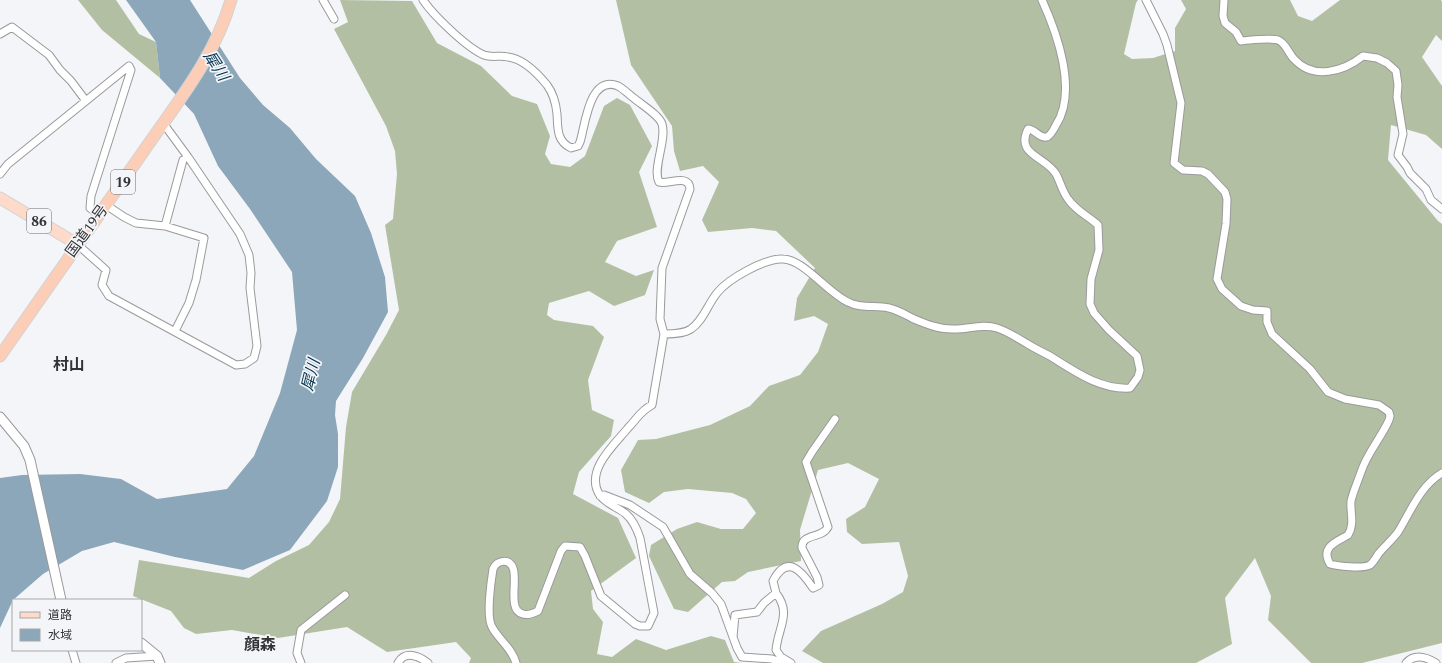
<svg xmlns="http://www.w3.org/2000/svg" width="1442" height="663" viewBox="0 0 1442 663" font-family="Spectral,'Noto Sans JP',serif">
	<style>
		.forest { fill: #b3bfa3 }
		.water { fill: #8ca7ba }
		.lines { fill: none; stroke-linecap: round; stroke-linejoin: round }
		.minor-casing { stroke: #9a9a9d; stroke-width: 9 }
		.tertiary-casing { stroke: #9a9a9d; stroke-width: 11 }
		.primary-casing { stroke: #d2d2d3; stroke-width: 13 }
		.trunk-casing { stroke: #d2d2d3; stroke-width: 13 }
		.minor { stroke: #fff; stroke-width: 7 }
		.tertiary { stroke: #fff; stroke-width: 9 }
		.primary { stroke: #fddac9; stroke-width: 11 }
		.trunk { stroke: #fcceb7; stroke-width: 11 }
		.labels { text-anchor: middle; dominant-baseline: central; stroke-width: 3.5; stroke-linejoin: round; paint-order: stroke }
		.shield { fill: #f4f5f8; stroke: #6d6d70; stroke-width: 1 }
		.shield-label { font-size: 14px; font-weight: bold; fill: #333335 }
		.street-label { font-size: 15px; fill: #333335; stroke: #f4f5f8 }
		.water-label { font-size: 16px; font-style: italic; fill: #00344f; stroke: #f4f5f8 }
		.neighbourhood-label { font-size: 16px; font-weight: bold; fill: #333335; stroke: #f4f5f8 }
	</style>
	<rect width="100%" height="100%" fill="#f4f5f8"/>
	<path class="forest" d="M78,0H116L139,34L156,42L160,78L102,30Z
		M340,0L412,1L437,43L481,66L512,96L537,104L550,136L545,154L551,164L570,167L585,156L604,106L617,98L630,105L652,146L639,172L657,227L617,241L605,262L636,276L654,270L645,295L614,306L589,291L549,303L547,315L554,320L593,326L604,337L588,380L592,410L614,420L611,436L579,472L573,494L618,518L636,558L591,591L593,609L603,622L597,654L612,657L636,639L666,650L711,636L725,640L734,662L742,663H469L471,658L456,642L387,652L347,627L278,638L232,630L196,634L184,628L171,611L133,596L139,560L249,578L276,561L309,545L329,522L340,499L346,427L352,392L386,335L399,310L385,225L393,219L397,174L395,151L386,126L334,29L348,22Z
		M616,0H1138L1136,3L1124,54L1132,59L1153,58L1175,51V28L1186,9L1181,0H1290L1298,16L1312,21L1340,0H1441L1442,2V41L1436,35L1422,57L1442,86V149L1426,135L1391,125L1388,160L1438,221L1442,224V643L1362,663H1311L1268,620L1271,596L1255,558L1225,598L1232,644L1196,663H823L802,651L821,631L882,604L903,592L908,576L899,542L862,544L847,532L846,519L865,507L879,479L848,463L818,470L800,530L801,561L748,572L735,581L722,582L688,612L674,609L649,556L651,545L677,529L697,522L721,529H743L756,513L746,499L732,493L688,489L664,492L649,503L625,492L621,470L638,440L656,439L710,425L750,406L769,386L800,375L818,352L828,324L814,316L794,321L797,298L815,268L776,231L752,228L708,232L702,220L719,182L703,166L680,171L674,151L672,126L631,65Z"/>
	<path class="water" d="M126,0H190L240,78L263,105L290,128L316,159L355,196L371,233L385,277L388,312L363,358L336,401L335,415L338,434V467L327,501L290,550L243,570L175,557L114,542L82,551L43,574L13,600L0,628V478L22,475L80,474L121,479L157,499L227,489L254,456L280,393L297,330L292,272L250,209L218,166L194,114L160,78L156,42Z"/>
	<g class="lines">
		<defs>
			<path id="minor" d="M323,0L334,19
				M423,0C433,15 467,48 484,55C492,58 500,55 508,57C524,59 538,74 547,85C553,93 556,104 557,114C558,127 556,141 571,148L578,146L580,142C585,127 589,74 618,86C624,89 629,95 635,99C642,105 659,115 662,124C667,140 652,169 659,182C668,185 689,173 690,189L662,268L660,319L664,334L652,405C640,411 637,419 628,428C615,444 585,470 599,494C605,504 618,507 626,514C633,520 637,529 640,538L654,613L648,626H640L635,624L601,596L585,556L580,547L565,546L561,551L538,611C534,613 528,616 523,614C507,611 518,580 513,568C509,558 497,560 493,569C491,581 486,617 492,627C499,640 512,648 516,663
				M1146,0L1163,34L1167,45L1181,103L1174,163L1183,170L1202,171L1208,174L1225,192L1227,199L1226,224L1217,279L1222,289L1241,306L1253,310L1267,311V322L1272,334L1310,369L1328,392L1345,399L1379,405L1389,412L1390,416L1389,420C1381,438 1367,453 1361,472C1358,481 1353,492 1351,501C1350,513 1355,524 1348,535C1336,542 1320,547 1330,564C1337,566 1363,569 1370,565C1373,563 1377,556 1379,553C1385,546 1393,539 1398,532C1411,511 1420,486 1442,473
				M1224,0L1223,16L1225,23L1236,32L1241,41C1248,40 1272,38 1278,40C1286,43 1288,53 1294,59C1313,80 1343,72 1363,56L1377,58L1387,63L1396,71L1398,85L1397,97L1403,134L1398,155L1407,167L1410,173L1426,189L1431,200L1442,209
				M0,34L12,27L49,55L60,70L71,81L86,101
				M0,174L8,164L129,66L131,70L91,196L90,208L99,215
				M106,205L124,217L136,223L165,226L204,238L196,280L189,303L175,331
				M165,226L183,160
				M77,244L106,270L102,285L109,296L236,365L245,364L254,358L257,346L250,288L251,273L249,255L240,234L188,157L163,123
				M664,334C672,334 684,334 691,329C703,321 708,304 717,293C728,279 765,258 783,259C803,259 828,293 848,302C861,309 875,305 889,308C898,310 906,315 914,319C926,324 938,329 952,329C966,330 982,323 997,328C1007,331 1017,338 1026,343C1034,348 1042,352 1050,356C1074,371 1100,390 1130,388L1138,377L1140,370L1137,356L1109,330L1094,313L1090,304L1091,279L1099,250L1098,225C1088,216 1075,210 1068,199C1062,191 1060,181 1056,174C1045,156 1015,155 1028,129C1035,129 1040,139 1047,137C1051,135 1054,129 1056,125C1078,91 1057,33 1042,0
				M600,496L604,495L630,505L663,527L690,574L712,593L721,604L737,648L742,657L772,659L782,663
				M776,593C792,614 778,627 776,650L781,657L791,663
				M733,637L735,615L757,612L764,603L776,593L773,581C787,554 801,570 813,588L819,585L817,577L802,548C801,533 822,539 828,527L806,462L812,452L835,419
				M72,650L76,663
				M116,663L126,658L157,656
				M301,663L297,653L301,630L345,595
				M398,663C405,650 419,656 428,663
				M1406,663C1415,653 1426,657 1436,663"/>
			<path id="tertiary" d="M0,417L24,446L30,460L61,600
				M141,643L157,656L160,663"/>
			<path id="primary" d="M0,198L77,244"/>
			<path id="trunk" d="M0,356C47,288 95,220 143,152C176,104 215,57 231,0"/>
		</defs>
		<use href="#minor" class="minor-casing"/>
		<use href="#tertiary" class="tertiary-casing"/>
		<use href="#primary" class="primary-casing"/>
		<use href="#trunk" class="trunk-casing"/>
		<use href="#minor" class="minor"/>
		<use href="#tertiary" class="tertiary"/>
		<use href="#primary" class="primary"/>
		<use href="#trunk" class="trunk"/>
	</g>
	<g class="labels">
		<g class="shield">
			<rect x="111" y="170" width="24" height="24" rx="3"/>
			<rect x="27" y="209" width="24" height="24" rx="3"/>
		</g>
		<g class="shield-label">
			<text x="123" y="182">19</text>
			<text x="39" y="221">86</text>
		</g>
		<g class="street-label">
			<text transform="translate(87 231) rotate(-54)">国道19号</text>
		</g>
		<g class="water-label">
			<text transform="translate(216 66) rotate(57)">犀川</text>
			<text transform="translate(311 375) rotate(-76)">犀川</text>
		</g>
		<g class="neighbourhood-label">
			<text x="69" y="365">村山</text>
			<text x="260" y="645">顔森</text>
		</g>
	</g>
	<rect x="12" y="599" width="130" height="52" fill="#f4f5f8" stroke="#a7a7aa"/>
	<rect x="20" y="612" width="20" height="6" fill="#fddac9" stroke="#a7a7aa"/>
	<text x="48" y="619" font-size="12" fill="#333335">道路</text>
	<rect x="20" y="629" width="20" height="12" fill="#8ca7ba" stroke="#a7a7aa"/>
	<text x="48" y="639" font-size="12" fill="#333335">水域</text>
</svg>
